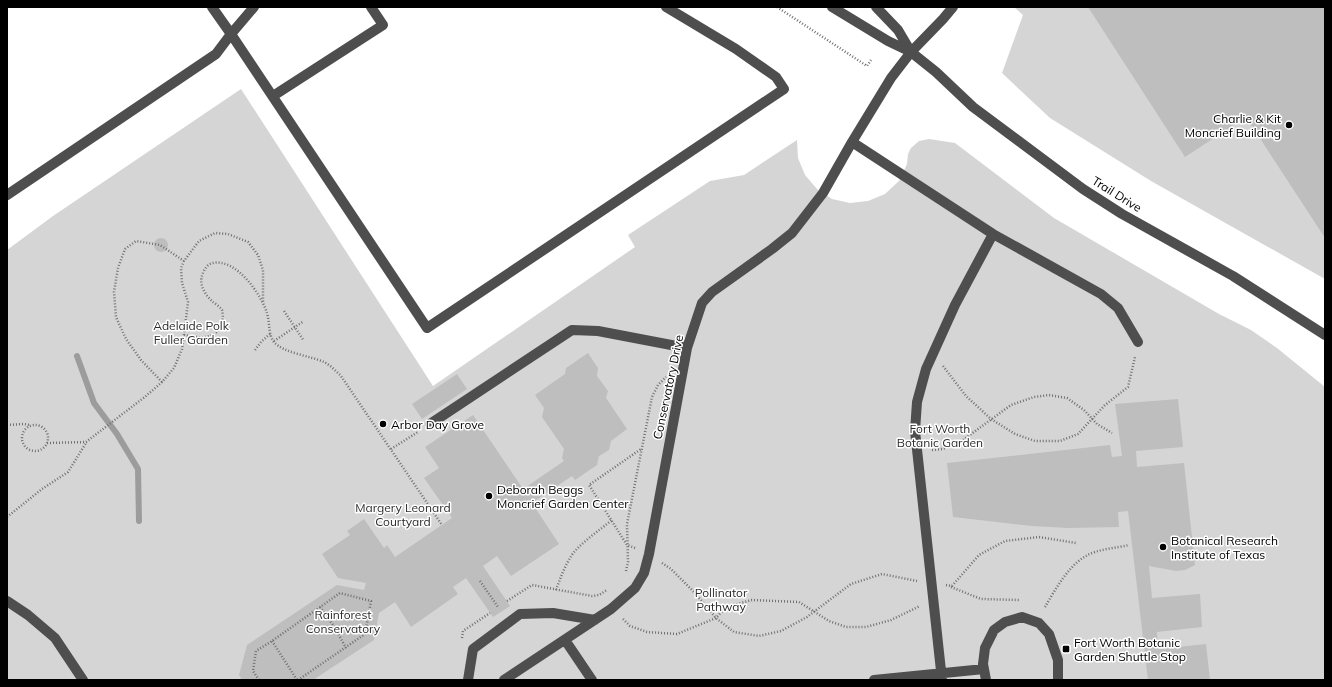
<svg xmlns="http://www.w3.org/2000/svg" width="1332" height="687" viewBox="0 0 1332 687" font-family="Mulish,sans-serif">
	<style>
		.green { fill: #d5d5d5 }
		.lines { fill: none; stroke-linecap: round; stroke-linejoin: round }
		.stream { stroke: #9c9c9c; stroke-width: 6 }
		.building { fill: #bebebe }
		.path { stroke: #707070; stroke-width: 2.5; stroke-dasharray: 1 2; stroke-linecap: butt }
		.minor { stroke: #4e4e4e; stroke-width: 10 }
		.poi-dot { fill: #000; stroke: #fff; stroke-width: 1.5 }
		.labels { text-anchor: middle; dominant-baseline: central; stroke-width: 3; stroke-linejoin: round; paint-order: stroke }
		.poi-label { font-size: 12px; fill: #000; stroke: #fff; text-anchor: start }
		.street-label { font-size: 12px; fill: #000; stroke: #fff }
		.park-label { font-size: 12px; fill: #2c2c2c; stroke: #fff }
	</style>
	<rect width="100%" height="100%" fill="#fff"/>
	<path class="green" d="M1014,7H1325V279L1151,181L1050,118L1002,73L1023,15Z
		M241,89L433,386L635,247L628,235L710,181L744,175L797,140L798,158L805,175L817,189L832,199L850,203L868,201L885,194L899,181L907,164L908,154L911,148L919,141L929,139L955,143L1054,218L1219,314L1251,330L1277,348L1325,387V680H7V250L53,216Z"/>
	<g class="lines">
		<path class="stream" d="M77,356L94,403L117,434L138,469L139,521"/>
	</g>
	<path class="building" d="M1088,7H1325V238L1246,117L1185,157Z
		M154 245a7 7 0 1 1 14 0a7 7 0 1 1-14 0Z
		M588,353L598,368L597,376L608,391L606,398L627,429L611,441L609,450L599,456L597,465L575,480L572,476L532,503L559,544L511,576L497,556L483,566L510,606L493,617L466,578L453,587L458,594L411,627L395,602L379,613L374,640L313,680H242L239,675L247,645L337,585L364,590L366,583L338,578L322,554L350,535L347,531L364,519L384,548L387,545L395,557L452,518L424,478L439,468L425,447L473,415L523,489L564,461L562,458L564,449L542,417L544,408L535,395L565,374L566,368Z
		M457,374L467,389L422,419L412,404Z
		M1178,399L1183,447L1136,451L1137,467L1184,463L1195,565L1185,570L1176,571L1149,566L1152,598L1200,594L1202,627L1157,632L1158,649L1206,644L1210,680H1148L1128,511L1118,512L1119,527L1068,528L1032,526L953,517L947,463L1110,445L1112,457L1122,456L1115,404Z"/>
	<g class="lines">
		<path class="path" d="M777,7L867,66L871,60
			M284,311L304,341
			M184,335C198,338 218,341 222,322C223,318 223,314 222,310C220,307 216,304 213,302C205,295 198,284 203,273C205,268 208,264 213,263C236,258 261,294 267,313C270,323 268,334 274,342C283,353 311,356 324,362C330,365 336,371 341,376L442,525
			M274,341L304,321
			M255,350L261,342L270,334
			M943,366L966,396L991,419L1015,434L1035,441H1060L1078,434L1105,405L1128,387L1135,357
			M162,382L141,360L126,339L116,317L114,292L118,268L125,249L136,241L160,245L184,261
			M22 438a13 13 0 1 1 26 0a13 13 0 1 1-26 0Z
			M7,425L24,424L30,425
			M47,443L86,442L146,396L162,382L174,368L182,349L184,335L188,302L182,283L181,268L184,261L199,241L215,233L228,234L248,242L258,255L263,270V303
			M391,449L418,432
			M932,450L943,449L963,440L1011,405L1034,397L1049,395L1067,398L1084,410L1097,424L1112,433
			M7,517L42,489L68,472L86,443
			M635,548L627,545L589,485L641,449
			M662,563L671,569L694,592L716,618L734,632L759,636L781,631L807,617L851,584L882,574L917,581
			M626,571L628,562L627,524L652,397L658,385L666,377
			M480,581L498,607
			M946,585L952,586L979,555L1005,541L1039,537L1076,543
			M951,587L981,599L1020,600
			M556,590C560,579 564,568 570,558C577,545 600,530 612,520
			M507,601L532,585L592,596L599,595L607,590
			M320,607L335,628L346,648
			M1045,607C1055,590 1068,566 1086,556C1097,549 1117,548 1129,545
			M623,619L630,626L647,632L677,634L716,618L726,607L752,600L799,602L829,621L846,627H866L891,620L920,606
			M462,638L463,631L490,613
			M272,641L297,680
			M259,680L253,671L256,651L272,641L340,593L371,601L365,634L298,680"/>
		<path class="minor" d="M212,7L231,34L427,328L784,89L776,77L736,49L666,7
			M832,7L888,41L911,52L936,72L973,107L1083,189L1122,214L1233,276L1325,335
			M876,7L898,30L911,52
			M273,96L383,25L371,7
			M852,142L993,234L1101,294L1118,308L1138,342
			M7,195L216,54L231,34L254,7
			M430,424L572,330L598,331L687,348
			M7,601L28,615L55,638L83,680
			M565,640L592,680
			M468,680L473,649L520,614L553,613L595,620
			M504,680L611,609L635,588L644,573L649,554L687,348L702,303L712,292L772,249L792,233L823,193L852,142L891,78L911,52L943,19L953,7
			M874,680L984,669
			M942,680L915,431L917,402L926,369L955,305L993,234
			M986,680L983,664L985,648L994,630L1005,622L1022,617L1039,623L1049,634L1058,660V680"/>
	</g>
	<g class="poi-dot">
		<circle cx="1289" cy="125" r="4"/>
		<circle cx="383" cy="424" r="4"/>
		<circle cx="489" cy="496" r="4"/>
		<circle cx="1163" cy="547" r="4"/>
		<rect x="1062" y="645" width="8" height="8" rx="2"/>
	</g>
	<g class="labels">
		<g class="poi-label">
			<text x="1281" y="118" text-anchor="end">Charlie &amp; Kit<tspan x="1281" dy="14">Moncrief Building</tspan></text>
			<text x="391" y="424">Arbor Day Grove</text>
			<text x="497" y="489">Deborah Beggs<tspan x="497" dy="14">Moncrief Garden Center</tspan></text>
			<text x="1171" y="540">Botanical Research<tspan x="1171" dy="14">Institute of Texas</tspan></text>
			<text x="1074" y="642">Fort Worth Botanic<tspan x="1074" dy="14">Garden Shuttle Stop</tspan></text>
		</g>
		<g class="street-label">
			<text transform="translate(1117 194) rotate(32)">Trail Drive</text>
			<text transform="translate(668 387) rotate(-78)">Conservatory Drive</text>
		</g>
		<g class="park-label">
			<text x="191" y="325">Adelaide Polk<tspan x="191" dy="14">Fuller Garden</tspan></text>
			<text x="940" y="428">Fort Worth<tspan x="940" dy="14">Botanic Garden</tspan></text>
			<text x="403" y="507">Margery Leonard<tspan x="403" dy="14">Courtyard</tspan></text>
			<text x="721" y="592">Pollinator<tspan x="721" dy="14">Pathway</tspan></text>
			<text x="343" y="614">Rainforest<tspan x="343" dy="14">Conservatory</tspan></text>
		</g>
	</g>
	<rect width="1332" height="687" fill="none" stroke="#000000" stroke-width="16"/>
</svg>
